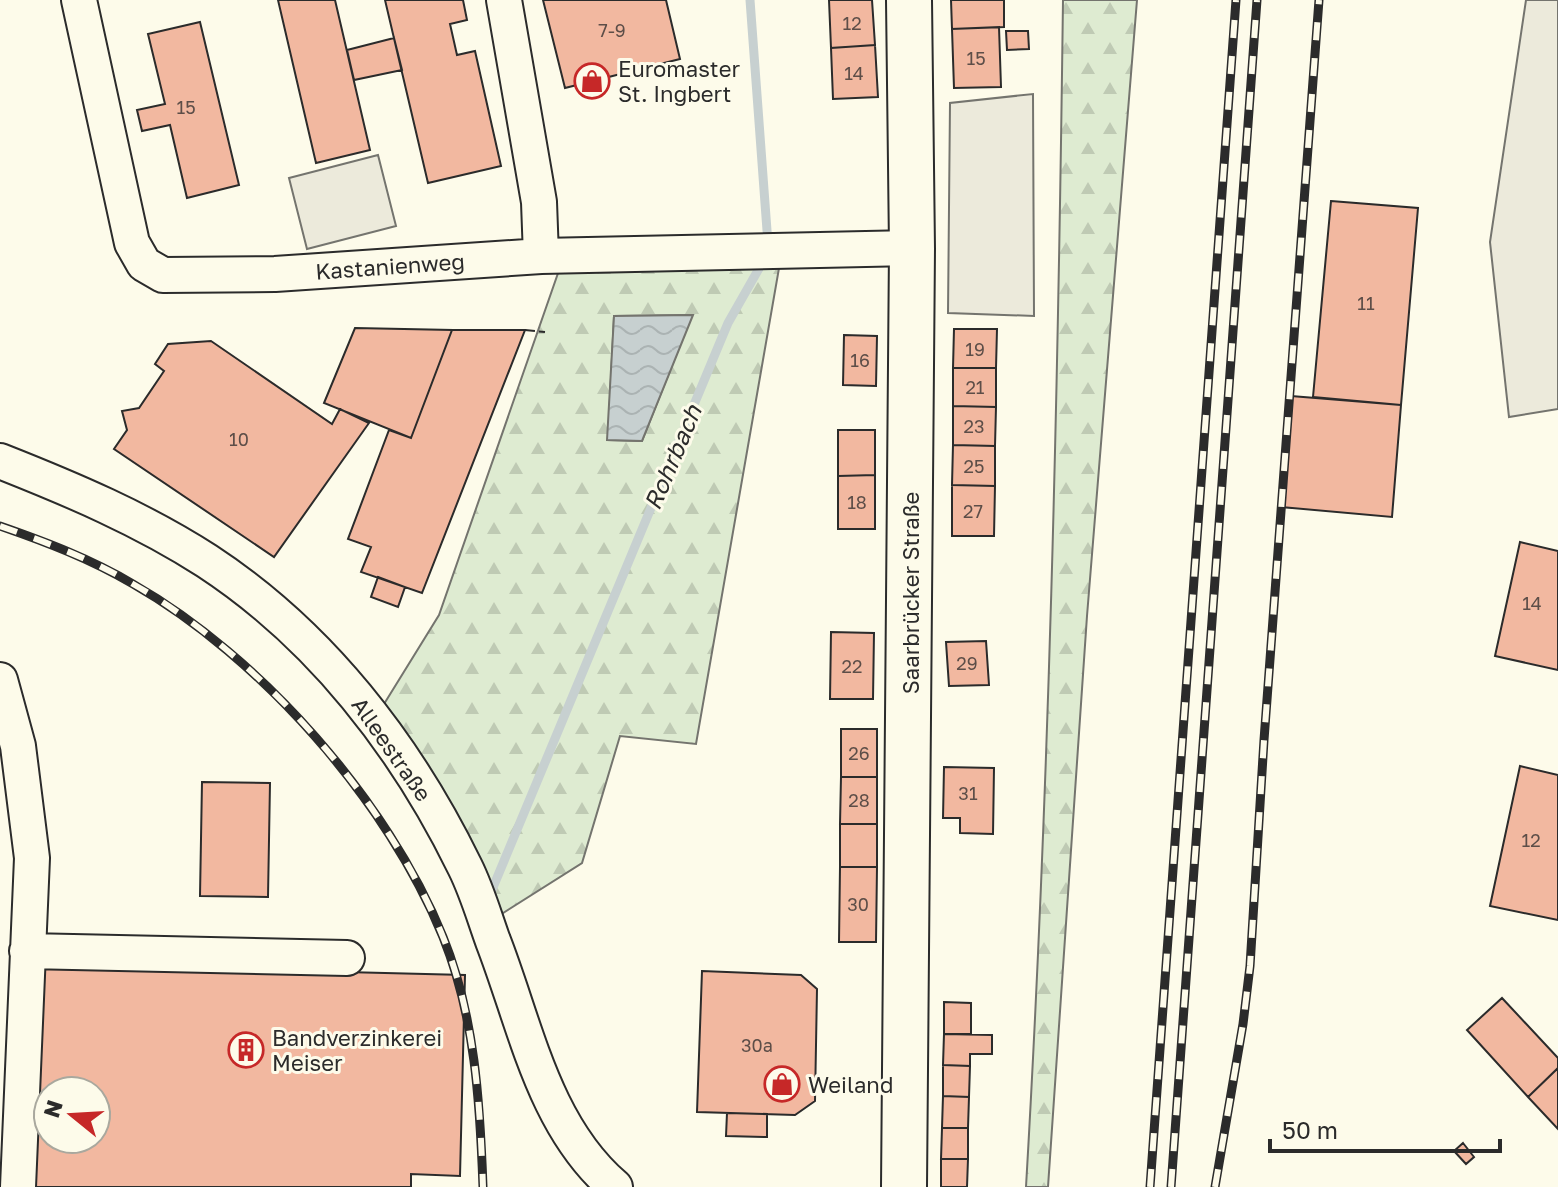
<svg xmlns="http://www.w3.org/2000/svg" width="1558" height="1187" viewBox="0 0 1558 1187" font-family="'Golos Text',sans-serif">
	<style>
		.forest { fill: url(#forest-firs); stroke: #74746e; stroke-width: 2; fill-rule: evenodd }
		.parking { fill: #eceadb; stroke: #74746e; stroke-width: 2 }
		.water { fill: url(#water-waves); stroke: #74746e; stroke-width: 2 }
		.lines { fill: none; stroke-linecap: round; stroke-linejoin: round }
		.stream { stroke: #c7d0d0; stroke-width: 9 }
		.building { fill: #f2b8a0; stroke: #2b2b2b; stroke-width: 2; fill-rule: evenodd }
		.minor-casing { stroke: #2b2b2b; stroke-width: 38 }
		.major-casing { stroke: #2b2b2b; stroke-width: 48 }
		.minor { stroke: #fdfbea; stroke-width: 34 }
		.major { stroke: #fdfbea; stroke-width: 44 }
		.rail-casing { stroke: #2b2b2b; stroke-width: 9 }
		.rail { stroke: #fdfbea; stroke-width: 6; stroke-dasharray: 18; stroke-linecap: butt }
		.fence { stroke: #2b2b2b; stroke-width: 2; stroke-dasharray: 10 4; stroke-linecap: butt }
		.labels { text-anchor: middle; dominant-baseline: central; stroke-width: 6; stroke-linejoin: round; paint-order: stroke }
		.number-label { font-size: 18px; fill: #5d4e48 }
		.poi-label { font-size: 22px; fill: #2b2b2b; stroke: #fdfbea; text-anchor: start }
		.street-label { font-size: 22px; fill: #2b2b2b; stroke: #fdfbea }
		.water-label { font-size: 24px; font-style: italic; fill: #2b2b2b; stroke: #fdfbea }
	</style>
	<defs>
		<pattern id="forest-firs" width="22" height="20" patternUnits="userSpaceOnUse" patternTransform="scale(2)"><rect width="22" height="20" fill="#deebd1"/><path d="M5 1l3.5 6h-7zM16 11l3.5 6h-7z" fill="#bfcab4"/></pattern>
		<pattern id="water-waves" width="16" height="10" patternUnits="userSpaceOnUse" patternTransform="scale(2)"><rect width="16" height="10" fill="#c7d0d0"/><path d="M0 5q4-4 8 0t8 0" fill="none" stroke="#abb3b3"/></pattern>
	</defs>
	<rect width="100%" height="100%" fill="#fdfbea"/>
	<path class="forest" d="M1063,0H1137L1087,616L1048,1187H1026C1049,792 1058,396 1063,0Z
		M782,251L696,744L620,736L582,863L492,920L376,717L439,615L564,256ZM692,315L642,441L608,440L614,316Z"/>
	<path class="parking" d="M1526,0H1558V409L1509,417L1490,242Z
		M1033,94L1034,316L948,313L950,103Z
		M378,155L396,226L307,249L289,178Z"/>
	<path class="water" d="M693,315L642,441L607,440L614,316Z"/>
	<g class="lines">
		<path class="stream" d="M750,0L768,244
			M489,897L728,323L765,258"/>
	</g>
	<path class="building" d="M278,0H335L370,150L316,163Z
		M385,0H463L467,20L450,24L457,55L475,51L501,166L428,183Z
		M543,0H666L680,59L565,88Z
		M829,0H872L875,45L831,48Z
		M951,0H1004V27L952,29Z
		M200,22L239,185L187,198L170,125L142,131L137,110L165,104L148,34Z
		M999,27L1001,87L954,88L952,29Z
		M1006,31H1028L1029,49L1007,50Z
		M394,38L402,70L354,80L347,50Z
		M875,45L878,97L833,99L831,48Z
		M1331,201L1418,208L1401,405L1313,397Z
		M355,328L452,330L411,438L324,403Z
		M954,329H997L996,368H953Z
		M452,330H525L422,593L361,572L371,547L348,539L389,430L411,438Z
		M844,335L877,336L876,386L843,385Z
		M211,341L332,424L340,409L369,423L274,557L114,449L127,430L122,411L139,408L164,371L155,364L168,344Z
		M953,368H996V407L953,406Z
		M1291,396L1401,405L1392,517L1281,507Z
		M953,406L996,407L995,446L953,445Z
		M838,430H875V475L838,476Z
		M953,445L995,446V486L952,485Z
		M875,475V529H838V476Z
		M952,485L995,486L994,536H952Z
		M1520,542L1558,551V670L1495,656Z
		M378,577L405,587L398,607L371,597Z
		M831,632L874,633L873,699H830Z
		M986,641L989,685L949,686L946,642Z
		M841,729H877V777H841Z
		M1520,766L1558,775V920L1490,906Z
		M944,767L994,768L993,834L960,833V818H943Z
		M841,777H877V824H840Z
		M202,782L270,783L268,897L200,896Z
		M840,824H877V867H840Z
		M840,867H877L876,942H839Z
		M31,964L465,975L460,1176L411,1174V1187H32ZM48,1091H96V1139H48Z
		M702,971L801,975L817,989L815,1101L795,1115L697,1112Z
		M1502,998L1558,1058V1068L1528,1097L1467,1030Z
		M944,1002L971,1003V1034H944Z
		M944,1034L992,1035V1054H970V1066L943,1065Z
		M943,1065L970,1066L969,1097L943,1096Z
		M1558,1068V1129L1528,1097Z
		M943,1096L969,1097L968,1128H942Z
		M727,1113L767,1114V1137L726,1136Z
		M942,1128H968V1159H941Z
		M1463,1143L1474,1157L1466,1164L1454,1151Z
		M941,1159H968L967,1187H941Z"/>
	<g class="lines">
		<defs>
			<path id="minor" d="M79,0L132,243L144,264L163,275L275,274L541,256L912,248
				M504,0L539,202L541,256
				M0,461C71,489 142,519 207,561C320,635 406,746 465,867C477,891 484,916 493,941C526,1026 543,1125 615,1187
				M0,680L18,746L32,858L18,1187
				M27,951L347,958"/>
			<path id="major" d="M904,1187L912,248L909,0"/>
		</defs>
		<use href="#minor" class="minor-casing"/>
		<use href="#major" class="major-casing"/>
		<use href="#minor" class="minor"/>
		<use href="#major" class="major"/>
		<defs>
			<path id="rail" d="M0,526C46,542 91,559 133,584C261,657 388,801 443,937C475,1016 480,1103 483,1187
				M1150,1187L1236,0
				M1171,1187L1257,0
				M1215,1187L1243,1024L1250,966L1264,740L1319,0"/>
		</defs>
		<use href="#rail" class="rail-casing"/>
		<use href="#rail" class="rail"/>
		<path class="fence" d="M525,330L545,332"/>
	</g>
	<defs>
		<symbol id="shop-ring" viewBox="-11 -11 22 22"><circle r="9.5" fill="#fdfbea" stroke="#c62828" stroke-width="1.5"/><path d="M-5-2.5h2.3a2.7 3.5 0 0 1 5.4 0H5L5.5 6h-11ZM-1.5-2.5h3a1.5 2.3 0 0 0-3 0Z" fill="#c62828"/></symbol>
		<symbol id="building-ring" viewBox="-11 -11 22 22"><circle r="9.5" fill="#fdfbea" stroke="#c62828" stroke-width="1.5"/><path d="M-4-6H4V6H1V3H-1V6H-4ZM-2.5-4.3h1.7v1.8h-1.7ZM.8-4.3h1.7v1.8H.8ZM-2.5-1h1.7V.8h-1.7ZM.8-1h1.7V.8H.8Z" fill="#c62828"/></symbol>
	</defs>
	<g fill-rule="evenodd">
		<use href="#shop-ring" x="572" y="61" width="40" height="40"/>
		<use href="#building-ring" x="226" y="1030" width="40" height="40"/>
		<use href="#shop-ring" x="762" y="1064" width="40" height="40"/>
	</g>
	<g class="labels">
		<g class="number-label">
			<text x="852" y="23">12</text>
			<text x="612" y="30">7-9</text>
			<text x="976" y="58">15</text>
			<text x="854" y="73">14</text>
			<text x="186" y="107">15</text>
			<text x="1366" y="303">11</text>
			<text x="975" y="349">19</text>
			<text x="860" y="360">16</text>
			<text x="975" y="387">21</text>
			<text x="974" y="426">23</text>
			<text x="239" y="439">10</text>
			<text x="974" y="466">25</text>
			<text x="857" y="502">18</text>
			<text x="973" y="511">27</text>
			<text x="1532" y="603">14</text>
			<text x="967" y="663">29</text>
			<text x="852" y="666">22</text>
			<text x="859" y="753">26</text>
			<text x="968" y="793">31</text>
			<text x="859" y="800">28</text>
			<text x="1531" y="840">12</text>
			<text x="858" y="904">30</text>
			<text x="757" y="1045">30a</text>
		</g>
		<g class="poi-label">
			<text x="618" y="68">Euromaster<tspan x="618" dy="25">St. Ingbert</tspan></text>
			<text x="272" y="1037">Bandverzinkerei<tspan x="272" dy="25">Meiser</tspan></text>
			<text x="808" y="1084">Weiland</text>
		</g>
		<g class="street-label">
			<text transform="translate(390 266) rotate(-4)">Kastanienweg</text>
			<text transform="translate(910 593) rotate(-90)">Saarbrücker Straße</text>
			<text transform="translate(392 749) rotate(55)">Alleestraße</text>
		</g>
		<g class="water-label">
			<text transform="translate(672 457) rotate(-67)">Rohrbach</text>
		</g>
	</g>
	<g transform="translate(72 1115) rotate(288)"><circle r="38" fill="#fdfbea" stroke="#a9a89e" stroke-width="2"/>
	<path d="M0-6L14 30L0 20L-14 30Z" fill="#c62828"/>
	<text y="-12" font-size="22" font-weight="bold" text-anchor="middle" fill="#2b2b2b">N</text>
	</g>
	<path d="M1270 1139v12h230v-12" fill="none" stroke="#2b2b2b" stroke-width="4"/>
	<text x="1282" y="1139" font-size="24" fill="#2b2b2b" stroke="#fdfbea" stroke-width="6" paint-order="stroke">50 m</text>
</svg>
